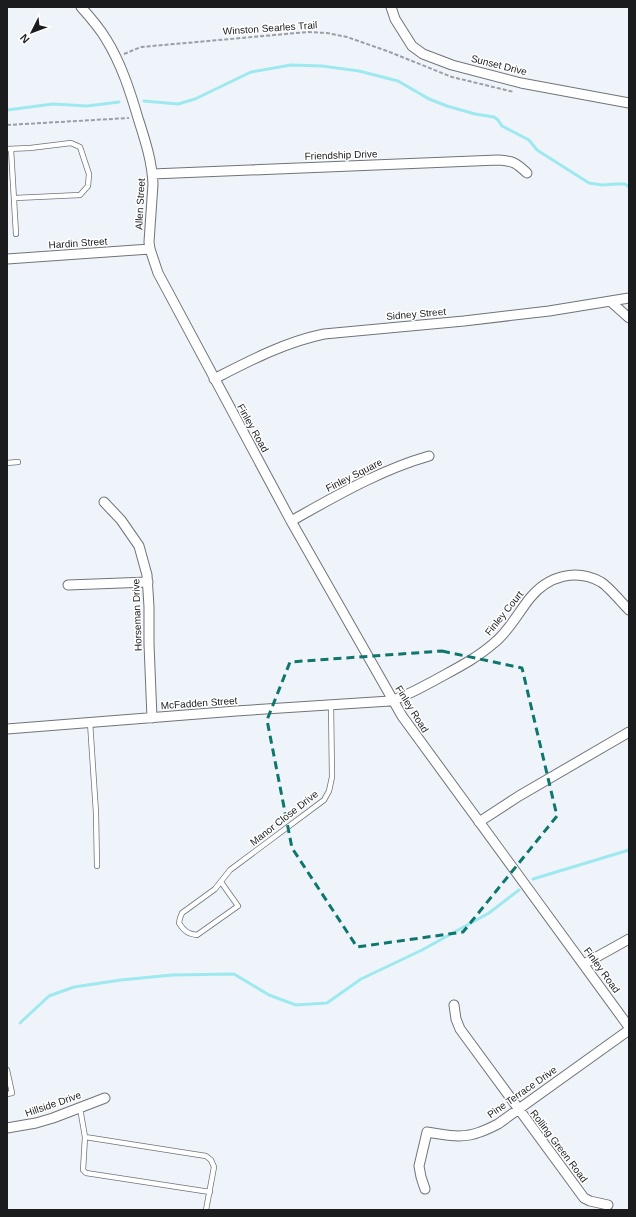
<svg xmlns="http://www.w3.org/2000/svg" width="636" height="1217" viewBox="0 0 636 1217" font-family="Helvetica,sans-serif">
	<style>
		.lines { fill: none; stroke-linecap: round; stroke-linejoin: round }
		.stream { stroke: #9de9ef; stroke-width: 3 }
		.service-casing { stroke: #707479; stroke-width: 6 }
		.minor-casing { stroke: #707479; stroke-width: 11 }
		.path { stroke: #9b9ea3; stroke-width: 2; stroke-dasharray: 4 2; stroke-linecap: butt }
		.service { stroke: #fff; stroke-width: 4.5 }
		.minor { stroke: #fff; stroke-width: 9 }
		.marked { fill: none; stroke: #0f766e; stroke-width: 3; stroke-dasharray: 8 5; stroke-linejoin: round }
		.labels { text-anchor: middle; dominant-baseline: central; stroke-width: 3; stroke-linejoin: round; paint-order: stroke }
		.street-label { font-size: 10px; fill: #1b1c1e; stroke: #fff }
	</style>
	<rect width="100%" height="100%" fill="#eff4fa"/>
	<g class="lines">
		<path class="stream" d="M144,101L178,104L195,99L251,72L291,65L322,66L359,71L398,81L429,99L447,106L475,114L494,117L498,120L502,126L529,140L537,150L589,183L602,185L617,184H625L629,187
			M7,110L53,104L87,106L119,102
			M533,879L629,850
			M20,1023L49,996L74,987L121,980L172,975L234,974L269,995L296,1005L327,1003L361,979L422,950L489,913L519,890"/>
		<defs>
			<path id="service" d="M7,149L30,148L71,143L80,147L89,174L88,186L80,195L15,198
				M11,149L16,234
				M7,463L18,462
				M90,722L96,813L97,866
				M221,882L238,906L197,935C188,934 184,931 179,923L180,918L182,913L215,889L230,870L324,800L329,791L332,777L331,705
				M7,1070L12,1093L7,1094
				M80,1108L85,1137L206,1156L211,1160L214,1167L206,1210
				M85,1137L83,1170L86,1173L210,1192"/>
			<path id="minor" d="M81,7C90,17 99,27 106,39C121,63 130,91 138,118C145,140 152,161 153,184L149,242L150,249L158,273L291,521L402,716L629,1027
				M391,7L395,19L412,46L423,54L452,65L521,83L629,103
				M152,174L498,160C514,161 516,163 527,173
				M7,259L150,249
				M610,301L629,318
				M214,379C249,361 285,342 324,334L464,321L549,311L629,298
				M104,502L121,520L139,546L147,575L149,607V644L152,718
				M291,521C336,496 380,470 429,456
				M68,585L148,582
				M7,729L236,711L390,701C407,696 422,687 437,679C457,668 477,658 494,643C509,631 518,613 530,598C548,576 576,568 601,582C609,587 622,603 629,610
				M479,822L519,796L629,732
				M584,964L629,939
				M454,1005L456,1019L460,1029L584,1198L590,1201L608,1205
				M7,1128L36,1123L53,1118L105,1098
				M425,1189L421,1177L419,1166L427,1132C444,1135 463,1139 480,1132C486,1130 492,1127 498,1124L629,1030"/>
		</defs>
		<use href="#service" class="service-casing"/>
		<use href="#minor" class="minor-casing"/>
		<path class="path" d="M124,54L141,47L308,32L327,33L347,37L387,51L452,77L514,92
			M7,125L129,118"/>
		<use href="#service" class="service"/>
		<use href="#minor" class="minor"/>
	</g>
	<path class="marked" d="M442,651L522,668L557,816L463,932L357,947L292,848L267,720L290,662Z"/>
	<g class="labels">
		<g class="street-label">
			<text transform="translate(270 28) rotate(-4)">Winston Searles Trail</text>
			<text transform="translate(499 65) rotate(14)">Sunset Drive</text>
			<text transform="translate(341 155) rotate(-2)">Friendship Drive</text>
			<text transform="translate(140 204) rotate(-87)">Allen Street</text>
			<text transform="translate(78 243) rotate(-4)">Hardin Street</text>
			<text transform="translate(416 314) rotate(-5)">Sidney Street</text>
			<text transform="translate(253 428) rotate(61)">Finley Road</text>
			<text transform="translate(354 475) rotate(-27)">Finley Square</text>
			<text transform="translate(504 613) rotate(-51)">Finley Court</text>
			<text transform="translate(137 615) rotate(-92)">Horseman Drive</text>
			<text transform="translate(199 703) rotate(-4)">McFadden Street</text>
			<text transform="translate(412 709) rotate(58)">Finley Road</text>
			<text transform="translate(284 818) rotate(-38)">Manor Close Drive</text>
			<text transform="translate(602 970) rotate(54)">Finley Road</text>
			<text transform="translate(522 1092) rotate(-35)">Pine Terrace Drive</text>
			<text transform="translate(53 1104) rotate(-19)">Hillside Drive</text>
			<text transform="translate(559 1146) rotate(53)">Rolling Green Road</text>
		</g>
	</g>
	<rect width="636" height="1217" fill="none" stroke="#1b1c1e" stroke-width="16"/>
	<g transform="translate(32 32) rotate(228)" stroke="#ffffff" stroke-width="3" paint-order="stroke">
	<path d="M0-3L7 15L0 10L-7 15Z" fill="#1b1c1e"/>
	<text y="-6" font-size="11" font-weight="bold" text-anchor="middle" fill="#1b1c1e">N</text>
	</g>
</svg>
